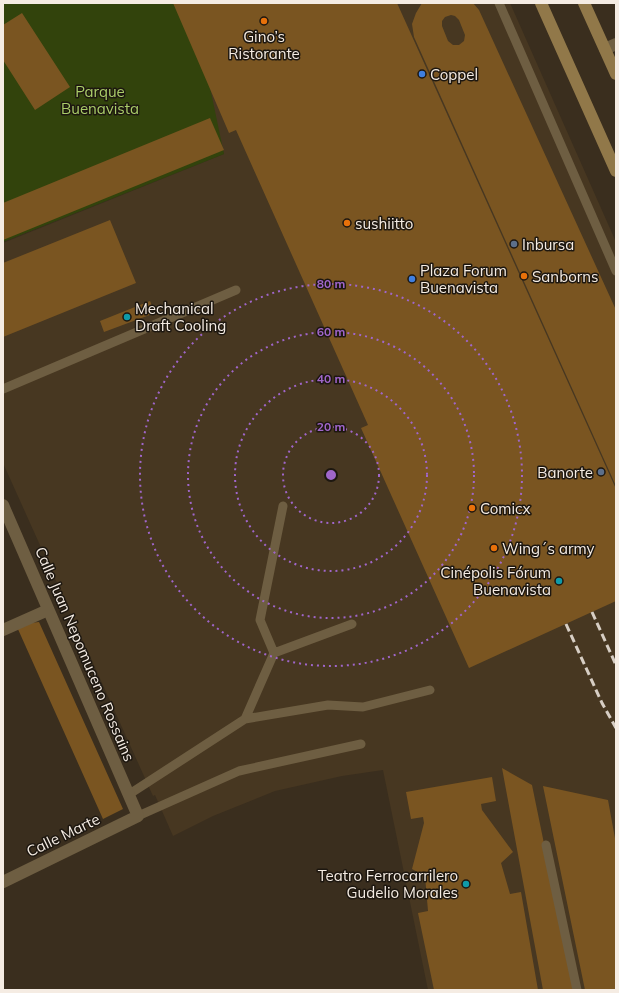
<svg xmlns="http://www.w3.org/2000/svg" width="619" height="993" viewBox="0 0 619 993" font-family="Mulish,sans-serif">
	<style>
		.built { fill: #473721 }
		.green { fill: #32430c }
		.building { fill: #7a5521; fill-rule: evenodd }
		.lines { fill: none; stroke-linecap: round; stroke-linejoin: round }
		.lane { stroke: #6e5e42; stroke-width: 9 }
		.street { stroke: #6e5e42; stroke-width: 12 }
		.secondary { stroke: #917849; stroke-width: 12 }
		.rail { stroke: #d7cec4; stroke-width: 3; stroke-dasharray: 8 4; stroke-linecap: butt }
		.ring { fill: none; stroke: #a066ca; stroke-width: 2; stroke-dasharray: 2 4 }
		.food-dot { fill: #e8710a; stroke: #1d1710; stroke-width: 1.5 }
		.shop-dot { fill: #3f7fe0; stroke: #1d1710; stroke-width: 1.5 }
		.service-dot { fill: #5c6f8a; stroke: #1d1710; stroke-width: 1.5 }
		.culture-dot { fill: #0f9aa8; stroke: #1d1710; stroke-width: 1.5 }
		.labels { text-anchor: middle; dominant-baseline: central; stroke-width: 3; stroke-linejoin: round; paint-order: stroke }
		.poi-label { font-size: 15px; fill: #f5ece3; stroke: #1d1710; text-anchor: start }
		.park-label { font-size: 15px; fill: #aacd69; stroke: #1d1710 }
		.street-label { font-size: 15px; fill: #f5ece3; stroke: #1d1710 }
		.centre { fill: #a066ca; stroke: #1d1710; stroke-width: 2 }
		.ring-label { font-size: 12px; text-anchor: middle; font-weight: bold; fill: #a066ca; stroke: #1d1710; stroke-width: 3; stroke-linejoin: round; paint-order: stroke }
	</style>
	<rect width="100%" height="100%" fill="#3a2e1e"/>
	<path class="built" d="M180,3H510L616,242V990H428L383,770L342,776L275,791L213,816L173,836L155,795L153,796L3,463V243L224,154Z"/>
	<path class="green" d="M3,3H180L203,54L224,154L3,242Z"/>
	<path class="building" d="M173,3H397L616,489V601L469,668L361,428L368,425L236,130L229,133Z
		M422,3H473L479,10L616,310V486L414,37L412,24L416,13ZM451,15L455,16L459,20L465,35L464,41L459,45H453L448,41L442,26V21L445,17Z
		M22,13L70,87L35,110L3,60V25Z
		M210,118L224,150L3,240V203Z
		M110,220L136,283L3,337V263Z
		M150,301L155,313L104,332L100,321Z
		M39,622L123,809L103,819L17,627L22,624Z
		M502,768L532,785L574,990H543Z
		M492,777L496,801L481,804L482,810L513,852L501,863L510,894L521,892L538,990H434L418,913L428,911L425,876L412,869L424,823L423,817L411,819L406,792Z
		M543,786L608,800L616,844V990H585Z"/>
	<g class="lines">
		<path class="lane" d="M499,3L616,271
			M3,389L236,290
			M274,653L352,624
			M245,719L274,653L260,620L283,506
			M128,795L245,719L328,705L363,707L430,690
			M138,816L239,771L361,744
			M546,845L577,990"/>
		<path class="street" d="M605,49L616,44
			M3,505L138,816L3,882
			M3,630L48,610"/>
		<path class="secondary" d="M541,3L616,171
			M584,3L616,74"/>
		<path class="rail" d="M592,612L616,665
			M566,624L602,703L616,728"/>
	</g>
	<g class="ring">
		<circle cx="331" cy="475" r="48"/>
		<circle cx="331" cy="475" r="96"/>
		<circle cx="331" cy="475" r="143"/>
		<circle cx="331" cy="475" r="191"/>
	</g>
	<g class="food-dot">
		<circle cx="264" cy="21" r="4"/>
		<circle cx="347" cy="223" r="4"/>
		<circle cx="524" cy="276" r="4"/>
		<circle cx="472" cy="508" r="4"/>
		<circle cx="494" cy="548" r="4"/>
	</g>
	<g class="shop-dot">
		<circle cx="422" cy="74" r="4"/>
		<circle cx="412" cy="279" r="4"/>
	</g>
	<g class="service-dot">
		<circle cx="514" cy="244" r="4"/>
		<circle cx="601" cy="472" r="4"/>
	</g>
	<g class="culture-dot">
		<circle cx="127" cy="317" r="4"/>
		<circle cx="559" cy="581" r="4"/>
		<circle cx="466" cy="884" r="4"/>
	</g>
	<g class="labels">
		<g class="poi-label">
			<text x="264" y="36" text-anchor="middle">Gino’s<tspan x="264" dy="17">Ristorante</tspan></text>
			<text x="430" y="74">Coppel</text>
			<text x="355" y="223">sushiitto</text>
			<text x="522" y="244">Inbursa</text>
			<text x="420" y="270">Plaza Forum<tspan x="420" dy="17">Buenavista</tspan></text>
			<text x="532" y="276">Sanborns</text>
			<text x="135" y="308">Mechanical<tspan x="135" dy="17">Draft Cooling</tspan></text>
			<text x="593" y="472" text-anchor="end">Banorte</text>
			<text x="480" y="508">Comicx</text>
			<text x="502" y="548">Wing´s army</text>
			<text x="551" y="572" text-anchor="end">Cinépolis Fórum<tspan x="551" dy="17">Buenavista</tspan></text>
			<text x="458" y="875" text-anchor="end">Teatro Ferrocarrilero<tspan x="458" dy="17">Gudelio Morales</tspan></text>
		</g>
		<g class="park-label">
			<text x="100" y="91">Parque<tspan x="100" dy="17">Buenavista</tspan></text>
		</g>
		<g class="street-label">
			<text transform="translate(85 654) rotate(67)">Calle Juan Nepomuceno Rossains</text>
			<text transform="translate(63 835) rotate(-26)">Calle Marte</text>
		</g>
	</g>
	<circle cx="331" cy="475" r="6" class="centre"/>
	<g class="ring-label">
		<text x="331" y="288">80 m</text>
		<text x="331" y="336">60 m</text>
		<text x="331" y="383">40 m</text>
		<text x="331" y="431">20 m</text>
	</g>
	<rect width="619" height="993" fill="none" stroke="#f5ece3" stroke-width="8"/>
</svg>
